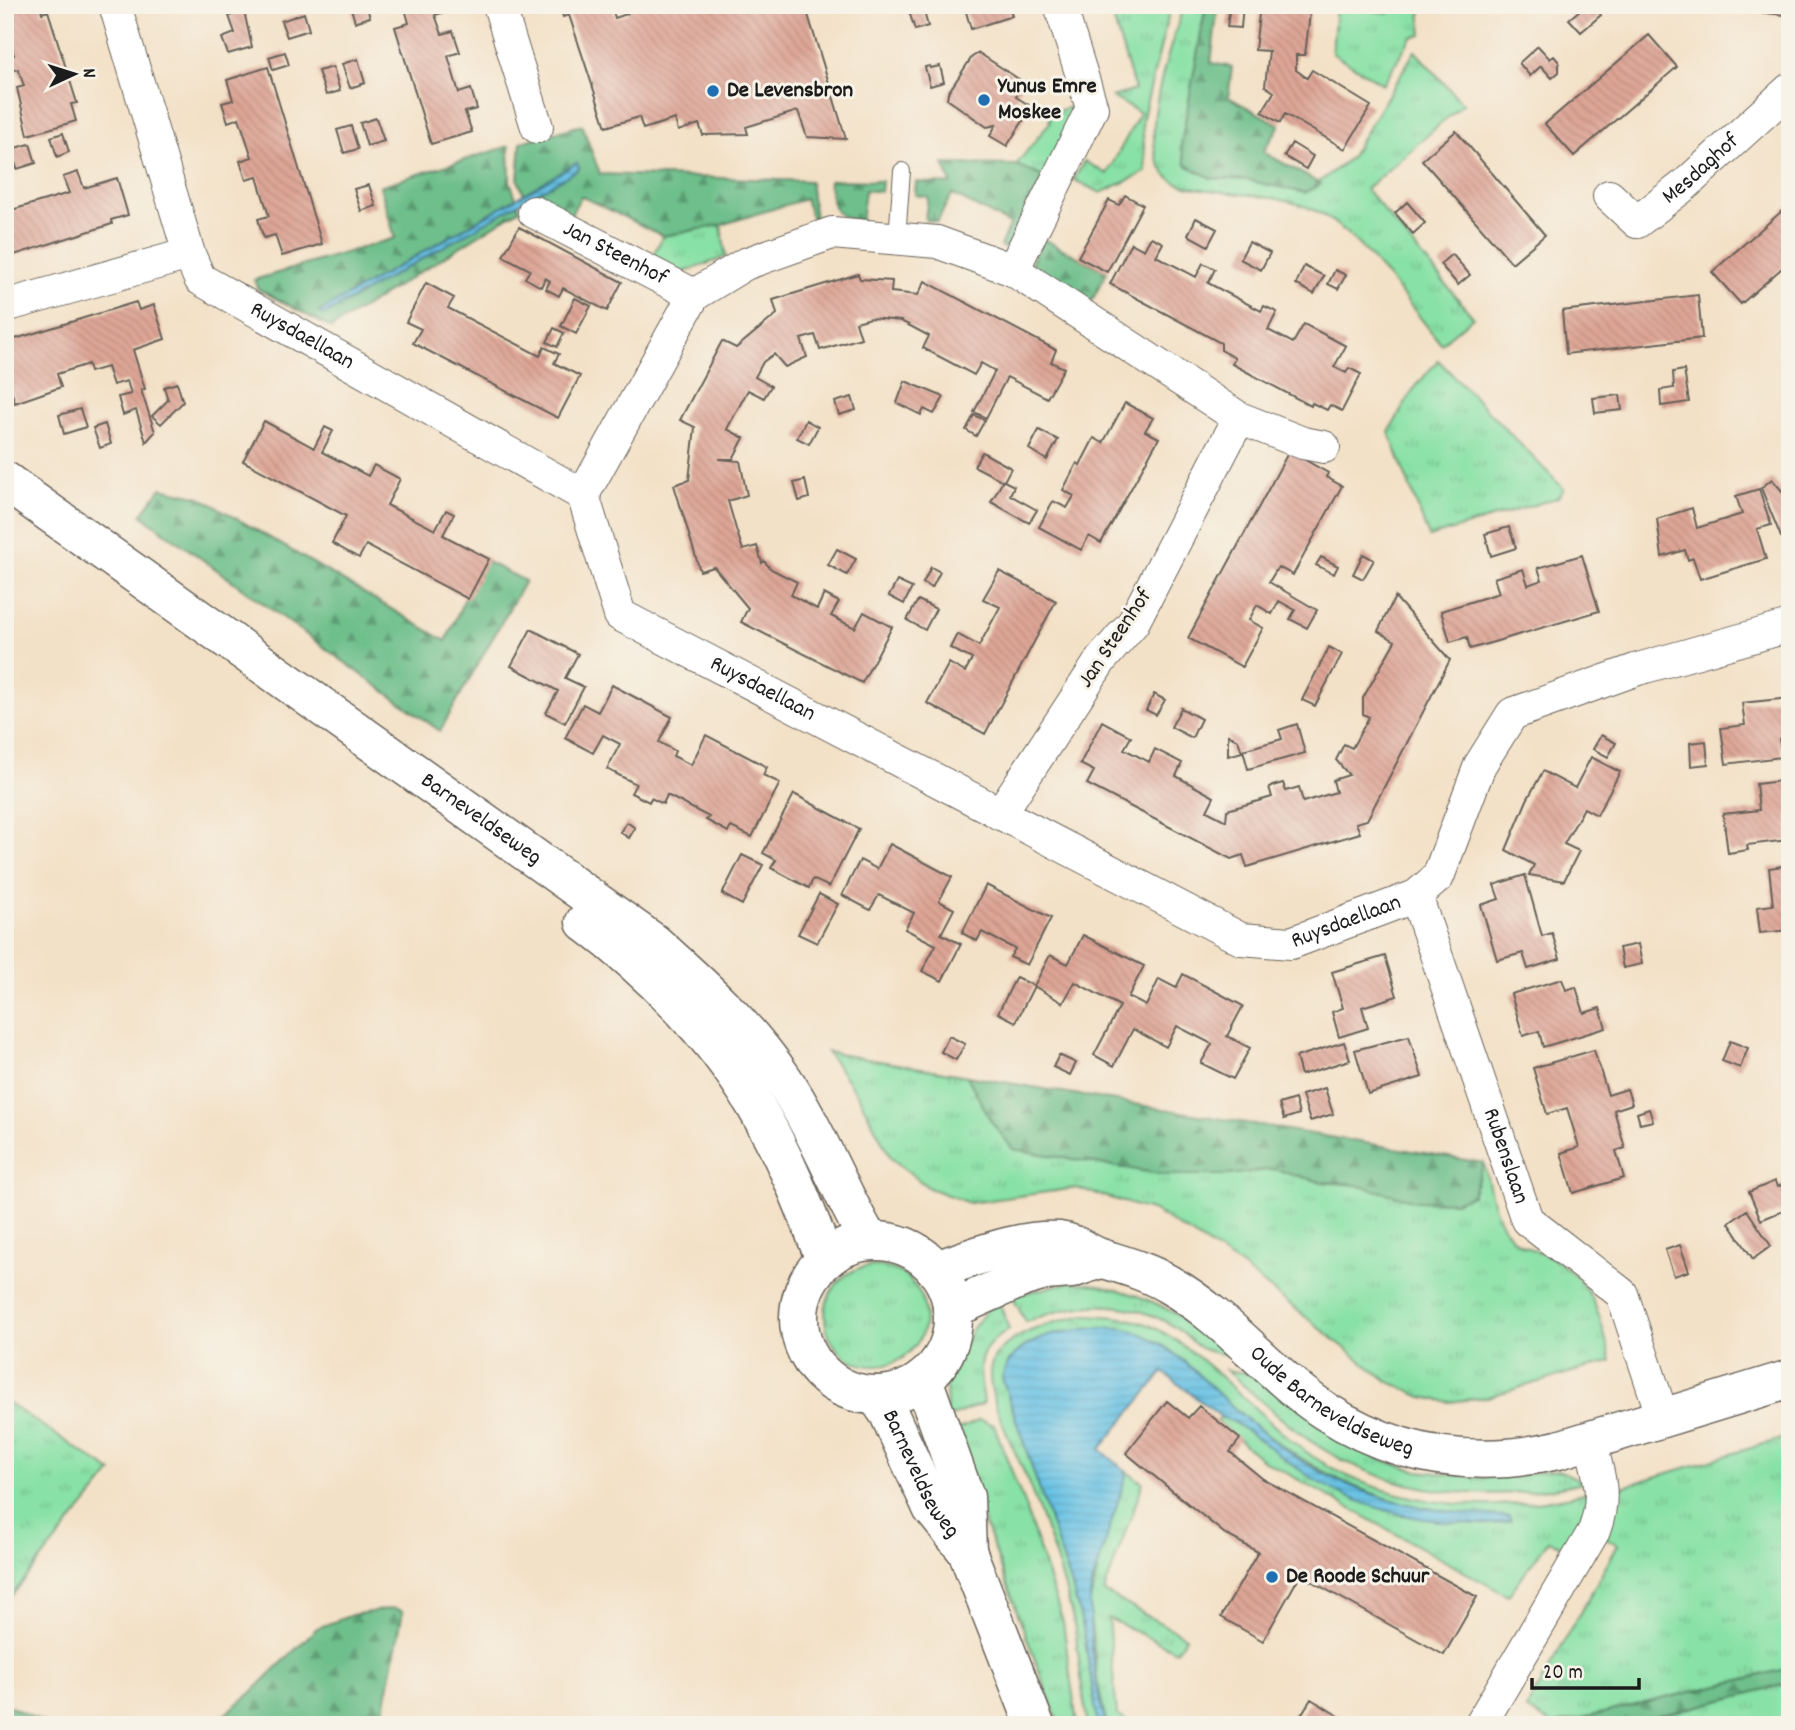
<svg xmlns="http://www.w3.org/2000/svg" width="1795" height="1730" viewBox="0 0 1795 1730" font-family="Dekko,sans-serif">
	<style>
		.grass { fill: url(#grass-tufts); stroke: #527e61; stroke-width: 2 }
		.forest { fill: url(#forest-firs); stroke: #456e54; stroke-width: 2 }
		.water { fill: url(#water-rules); stroke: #416e80; stroke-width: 2 }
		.building { fill: url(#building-back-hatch) }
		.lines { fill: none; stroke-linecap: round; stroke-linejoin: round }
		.service-casing { stroke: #676158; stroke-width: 18 }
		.minor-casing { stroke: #676158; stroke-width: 34 }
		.tertiary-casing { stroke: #676158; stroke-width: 41 }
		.secondary-casing { stroke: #676158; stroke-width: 41 }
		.service { stroke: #fff; stroke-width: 16 }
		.minor { stroke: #fff; stroke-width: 32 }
		.tertiary { stroke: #fff; stroke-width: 38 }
		.secondary { stroke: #fff; stroke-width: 38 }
		.poi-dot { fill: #1f6fb2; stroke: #f7f3e8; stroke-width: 2.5 }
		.labels { text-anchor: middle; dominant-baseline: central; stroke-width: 6; stroke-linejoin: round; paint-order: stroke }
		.poi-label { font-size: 23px; font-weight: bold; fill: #1c1c1c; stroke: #f7f3e8; text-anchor: start }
		.street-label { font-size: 23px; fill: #1c1c1c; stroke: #f7f3e8 }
	</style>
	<defs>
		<pattern id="grass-tufts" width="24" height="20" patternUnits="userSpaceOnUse" patternTransform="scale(1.75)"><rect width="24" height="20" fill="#88e1a6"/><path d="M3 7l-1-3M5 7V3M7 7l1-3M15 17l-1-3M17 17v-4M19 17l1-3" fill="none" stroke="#75c08e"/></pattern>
		<pattern id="forest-firs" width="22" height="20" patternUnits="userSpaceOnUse" patternTransform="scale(1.75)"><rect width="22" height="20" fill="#6ebf8b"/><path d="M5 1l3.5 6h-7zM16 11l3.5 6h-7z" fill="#5a9a71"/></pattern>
		<pattern id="water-rules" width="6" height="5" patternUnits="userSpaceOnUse" patternTransform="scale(1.75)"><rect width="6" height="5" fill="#66c1e4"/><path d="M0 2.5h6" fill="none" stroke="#58a5c3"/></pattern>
		<pattern id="building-back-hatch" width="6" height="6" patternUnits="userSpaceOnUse" patternTransform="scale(1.75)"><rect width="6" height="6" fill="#dda596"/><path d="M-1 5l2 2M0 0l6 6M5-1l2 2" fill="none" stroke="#bd8d81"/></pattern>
	</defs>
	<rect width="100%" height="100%" fill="#f7f3e8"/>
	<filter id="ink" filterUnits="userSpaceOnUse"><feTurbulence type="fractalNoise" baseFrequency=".0143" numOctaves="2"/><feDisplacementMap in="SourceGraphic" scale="14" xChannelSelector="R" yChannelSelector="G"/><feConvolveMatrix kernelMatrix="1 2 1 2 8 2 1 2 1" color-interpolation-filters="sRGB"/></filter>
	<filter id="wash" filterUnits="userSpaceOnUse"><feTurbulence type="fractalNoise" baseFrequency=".00686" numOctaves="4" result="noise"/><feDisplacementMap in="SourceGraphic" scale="28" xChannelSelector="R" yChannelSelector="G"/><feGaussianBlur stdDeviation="1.57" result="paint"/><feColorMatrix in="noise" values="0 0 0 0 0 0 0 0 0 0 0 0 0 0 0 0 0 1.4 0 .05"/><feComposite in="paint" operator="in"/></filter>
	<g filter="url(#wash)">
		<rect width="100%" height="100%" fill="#f3e1c7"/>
		<path class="grass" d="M1109,5H1171L1142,121L1146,172L1101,193L1074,180L1084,161L1107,174L1140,113L1112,97L1135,90Z
			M1184,5H1206L1181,145L1186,164L1211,178L1247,180L1305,193L1350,158L1415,51L1463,104L1366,189L1473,317L1441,344C1409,305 1354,225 1309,208C1269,192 1224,196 1183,185C1123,167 1172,45 1184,5Z
			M1391,5H1420L1422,35L1411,37L1383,84L1332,53L1336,6L1390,13Z
			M1070,107L1074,120L1044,177L1016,165L1050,122L1048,114Z
			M721,225L726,257L678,274L651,260L663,236Z
			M1438,360L1564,489L1557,498L1429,537L1389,432L1413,390Z
			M827,1052L967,1076L991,1121L1013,1149L1166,1175H1228L1274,1169L1321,1182L1472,1195L1484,1163C1490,1189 1493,1218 1512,1238C1520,1247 1539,1251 1551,1258C1594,1282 1600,1316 1611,1361L1487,1397L1450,1402L1422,1397L1387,1381L1237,1263L1154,1211L1076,1188L969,1203L929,1188L891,1158L858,1095Z
			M825 1316a50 50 0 1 1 100 0a50 50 0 1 1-100 0Z
			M1072,1282C1142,1288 1182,1314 1236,1356C1224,1354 1208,1353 1199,1347C1190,1341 1183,1332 1173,1326C1126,1297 1075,1302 1026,1322L1012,1296Z
			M999,1302L1009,1329C1004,1334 996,1337 991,1343C973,1361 982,1381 984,1403L947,1418L946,1386L971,1331L986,1311Z
			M1086,1315C1105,1316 1125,1317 1144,1323C1191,1340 1256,1413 1298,1446C1378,1507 1489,1517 1584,1493L1588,1495V1508L1566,1548L1549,1540L1508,1596L1261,1459L1217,1421L1221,1417L1232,1421L1346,1496L1403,1515H1463C1370,1502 1303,1469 1233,1407C1198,1377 1170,1345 1125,1329L1002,1378L1072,1586L1083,1627L1098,1725H1088C1081,1692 1080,1657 1074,1624C1063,1573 1043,1520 1024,1472C1013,1446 984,1393 991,1366C999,1335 1058,1320 1086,1315Z
			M1226,1370L1257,1375L1353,1448L1385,1461L1418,1471L1483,1478L1559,1470L1584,1482C1491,1504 1394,1497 1312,1442C1281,1421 1254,1394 1226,1370Z
			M5,1401L112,1472L5,1604Z
			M980,1420L994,1425L1025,1506L1063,1622L1077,1725H1059L951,1432Z
			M1790,1436V1668L1554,1725L1526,1709L1618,1545L1605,1537L1615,1489Z
			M1127,1472L1143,1483L1104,1592L1186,1637L1176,1651L1108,1618L1117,1715L1135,1725H1107L1098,1685L1089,1605L1110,1519Z
			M1790,1683V1725L1631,1723Z"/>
		<path class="forest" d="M1206,5H1218L1211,63L1232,67L1228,97L1280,125L1263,152L1321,184L1305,193L1247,180L1211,178L1186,165L1181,145Z
			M582,125L600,174L810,181L815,219L813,221L805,199L721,225L663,236L581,196L570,216L527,198L579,169L577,163L524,194L518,180L521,142Z
			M509,146L510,181L516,198L319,312L324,315L518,203L520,209L331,328L258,289L254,280L395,238L380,186Z
			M944,164L1016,165L1044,177L1006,249L1000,246L1010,224L952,194L937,222L925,220L928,197L915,195L916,182L951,184Z
			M831,180L882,181L881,192L865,190L861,221C832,217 834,210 829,183Z
			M1043,239L1107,272L1090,304L1031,263Z
			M161,488L200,497L446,641L482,559L525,581L440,731L141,515Z
			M967,1076L1484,1163L1472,1195L1455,1202L1416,1201L1348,1183L1321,1182L1274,1169L1228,1175H1166L1013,1149L991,1121Z
			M394,1608L403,1611L381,1725H212L250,1694L317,1628L352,1615Z
			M1790,1668V1683L1623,1725H1554Z
			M5,1704L48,1725H5Z"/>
		<path class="water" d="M577,163L579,169L324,315L319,312Z
			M1094,1328C1105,1328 1117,1327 1126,1329C1170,1339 1201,1379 1233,1407C1255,1427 1280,1447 1305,1463C1368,1501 1436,1514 1509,1516L1511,1520C1499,1526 1477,1524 1463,1523C1412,1521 1359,1506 1315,1480C1286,1462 1261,1439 1232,1421L1221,1417L1163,1372L1100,1449L1127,1472L1091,1588C1087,1622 1095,1693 1107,1725H1098L1083,1627L1072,1586L1002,1378C1011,1339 1060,1331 1094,1328Z"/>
		<g id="blocks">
			<path class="building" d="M5,5H40L42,13L48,11L77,103L71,104L76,121L28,135L17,88L24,86L18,69L5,73V58L14,55L5,27L9,23Z
				M350,5H366L370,17L355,22Z
				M404,5H446L448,11L435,15L442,34L453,31L460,52L448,56L459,93L471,89L477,109L465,112L472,132L431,144L395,27L409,23Z
				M559,5H611L615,18L627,14L631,5H805L846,139L807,137L798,111L746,127L748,134L703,135L699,124L678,131L675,119L643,129L639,117L606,127L569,15L563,17Z
				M907,5H922L928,26L915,30Z
				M964,5H1009L1012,16L971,29Z
				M1230,5H1243L1241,28L1227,27Z
				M1260,5H1311L1305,55H1296V70L1307,78L1312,70L1371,106L1345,149L1285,114L1280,123L1262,112L1274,92L1265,86L1269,51L1255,50Z
				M1586,5H1594L1601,15L1581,32L1569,19Z
				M1718,5H1790V8H1786L1785,15L1717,8Z
				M244,11L252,47L228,54L222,38L235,33L229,16Z
				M304,13L309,30L287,37L281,21Z
				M1649,35L1677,67L1574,156L1545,124Z
				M1538,46L1550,59L1554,56L1559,62V72L1552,78L1541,66L1530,76L1519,63Z
				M285,52L289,65L273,70L269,57Z
				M979,53L1020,80L1022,85L1016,97L1032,107L1007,146L990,136L996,125L987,127L947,99L948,93L972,57Z
				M358,59L365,83L350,88L342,64Z
				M930,66V68L940,66L944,82L930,86L925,67Z
				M268,67L322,244L282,256L275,235L264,238L261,230L258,219L269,216L257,177L246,180L240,161L252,157L239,118L228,122L222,103L233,100L227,80Z
				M333,67L340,91L326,95L318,71Z
				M376,118L384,141L367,146L360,123Z
				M351,126L358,149L344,153L337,130Z
				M1456,131L1545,235L1512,263L1422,160Z
				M63,133L69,152L57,157L51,137Z
				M1292,143L1313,156L1306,169L1284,156Z
				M30,144L36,163L17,169L11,149Z
				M78,172L84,188L117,178L128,215L111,220L112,224L5,258V212L69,193L63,177Z
				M369,185L376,206L361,211L354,189Z
				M1125,195L1143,205L1107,272L1078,257L1109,200L1119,205Z
				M1407,202L1425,223L1413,234L1395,213Z
				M1790,204V261L1741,304L1712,272Z
				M1196,218L1217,229L1208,246L1188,235Z
				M519,227L622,282L607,311L563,288L559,296L546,289L550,281L545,278L541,287L525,278L530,270L503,256Z
				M1151,237L1163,243L1156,256L1196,277L1203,263L1215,269L1208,283L1261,311L1264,306L1277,312L1268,330L1293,343L1304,324L1346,346L1334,367L1346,373L1349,368L1361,374L1342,411L1330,405L1327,410L1312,403L1311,406L1232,364L1235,358L1221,350V343L1110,284L1131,243L1144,250Z
				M1249,242L1270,253L1261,270L1240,259Z
				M1452,254L1470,275L1458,285L1440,264Z
				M1304,266L1324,276L1314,294L1296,284Z
				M1335,270L1346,275L1338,289L1328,284Z
				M858,274L860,279L892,281L891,292L918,295L925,281L1056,350L1051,362L1064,368L1047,398L1007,377L986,418L974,412L995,371L981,363L974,375L923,348L929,336L901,321L871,318L856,322L861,338L820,350L815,335L801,339L807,357L785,367L774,354L763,362L755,377L771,386L764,398L748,390L727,429L744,438L733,459H719L740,461L747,495L728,501L736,529L743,550L757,546L762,563L764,561L771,569L797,582L791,595L817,609L824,594L839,602L831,616L855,628L864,612L892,627L862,683L741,622L748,608L714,567L700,571L674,485L689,480L695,427L680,420L722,341L736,348L777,314L773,300Z
				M426,283L454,298L448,308L540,356L544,347L559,354L554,363L580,376L558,418L413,343L421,329L406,322Z
				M1698,295L1702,338L1566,354L1562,311Z
				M575,298L591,306L576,334L561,326Z
				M136,302L139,310L154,305L165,339L133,350L145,389L141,390L155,432L146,442L136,410L123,415L118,397L131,394L127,381L113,385L107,367L90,372L88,364L57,374L61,387L15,403L5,371V348L14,345L12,340Z
				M554,328L564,333L557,347L547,342Z
				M1684,370L1689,402L1661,406L1660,390L1674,388L1673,372Z
				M905,381L944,397L934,414L924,409L921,415L897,403Z
				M177,383L183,402L161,424L152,416L168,400L164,387Z
				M1620,395L1622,410L1595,413L1593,398Z
				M852,397L856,410L839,415L835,402Z
				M1125,403L1153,418L1145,431L1159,438L1101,543L1089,536L1081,550L1039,527L1053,501L1067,508L1074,496L1063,490L1077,463L1080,465L1094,438L1103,443Z
				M80,409L86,427L64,434L59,415Z
				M974,415L985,420L976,436L966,430Z
				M806,420L818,427L809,444L797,438Z
				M264,421L314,448L325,427L333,431L322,452L368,476L374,465L400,479L387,505L435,530L446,510L454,514L443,535L489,559L468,599L366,545L359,558L332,543L346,516L243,461Z
				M105,424L111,444L100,448L93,428Z
				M1039,430L1058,440L1047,460L1029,449Z
				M1289,451L1328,473L1326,477L1342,486L1293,575L1278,567L1269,582L1317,610L1307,628L1290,619L1295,610L1279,601L1272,614L1257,605L1249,620L1263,628L1242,667L1188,638Z
				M982,452L1011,468L1004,481L1014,486L1010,495L1037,510L1029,523L991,502L1003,481L974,466Z
				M1772,479L1782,491L1790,484V531L1781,537L1761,488Z
				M805,480L809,498L799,501L794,483Z
				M1759,489L1771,525L1757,529L1766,559L1700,579L1693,558L1688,560L1685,550L1662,557L1657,519L1692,508L1697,528L1742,514L1736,496Z
				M1509,527L1516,548L1491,556L1485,534Z
				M837,549L856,559L847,575L828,565Z
				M1363,554L1374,560L1363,579L1353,574Z
				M1582,555L1599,611L1470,649L1467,637L1450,642L1441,611L1499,593L1494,578L1523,569L1528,585L1542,580L1538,568Z
				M1321,557L1338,566L1334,574L1316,565Z
				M931,567L940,572L932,588L923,583Z
				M999,571L1056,601L985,734L927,703L949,663L965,672L972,659L950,648L957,634L979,646L1000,607L983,599Z
				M897,581L912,588L904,604L889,596Z
				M1395,597L1450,660L1367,820L1356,823L1360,833L1247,867L1243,855L1231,859L1087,784L1094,771L1080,764L1102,721L1131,737L1124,749L1149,762L1155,749L1182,763L1176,776L1214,797L1207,811L1226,821L1227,810L1272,797L1269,787L1283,783L1286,791L1299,787L1303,802L1336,792L1333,780L1349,775L1336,760L1344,744L1352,748L1369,717L1363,714V698L1395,641L1378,631Z
				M918,600L936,609L925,630L907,620Z
				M531,629L578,654L565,678L584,687L565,723L546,713L558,691L511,666Z
				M1329,647L1342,654L1315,706L1302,700Z
				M612,685L672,717L659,742L675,751L673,756L691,765L706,735L767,767L763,775L780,783L752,837L731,827L728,832L706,820L709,817L667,795L663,804L651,798L649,802L631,793L636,784L607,769L620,744L603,735L593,753L565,738L583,704L598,712Z
				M1154,694L1165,700L1156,715L1146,710Z
				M1790,698V738L1779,739L1782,757L1726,764L1721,728L1745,725L1742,703Z
				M1181,708L1201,719L1192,738L1171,727Z
				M1297,724L1305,753L1248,769L1243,750L1282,739L1279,730Z
				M1228,735L1238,740L1242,752L1228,756Z
				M1601,735L1616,743L1608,757L1593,749Z
				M1706,741L1708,764L1691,766L1690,743Z
				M1591,757L1620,772L1597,815L1584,808L1564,844L1579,851L1564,881L1529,875L1534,865L1506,850L1527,800L1543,771L1575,788Z
				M1790,780L1788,840L1747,845L1748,850L1728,853L1723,814L1759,810L1756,784Z
				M794,794L859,829L829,887L813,879L809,888L771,868L776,860L763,853Z
				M627,822L635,828L629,838L620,832Z
				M890,844L952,877L939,901L954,909L941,934L961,944L942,981L922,971L936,945L905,929L914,913L879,895L870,910L842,895L860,860L877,869Z
				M742,855L763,865L742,905L722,894Z
				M1790,865V930L1760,933L1757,907L1773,905L1769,868Z
				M1525,875L1542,936L1552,933L1560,959L1528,969L1523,953L1497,960L1481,905L1499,899L1494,885Z
				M986,885L1051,918L1027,965L1010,957L1015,949L982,932L977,941L962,933Z
				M819,894L838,904L817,943L798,934Z
				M1083,935L1144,966L1128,997L1146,1006L1159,979L1176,988L1183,974L1243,1006L1227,1036L1250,1048L1233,1079L1201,1063L1212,1044L1177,1026L1166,1047L1133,1029L1114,1066L1094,1055L1120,1006L1075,982L1063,1003L1034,986L1050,955L1068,964Z
				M1638,944L1642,964L1623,968L1619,948Z
				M1385,956L1397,996L1362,1007L1368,1028L1339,1037L1332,1012L1343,1008L1332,972Z
				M1016,977L1034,986L1016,1022L998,1013Z
				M1562,979L1566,990L1576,987L1584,1013L1600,1008L1606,1028L1543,1047L1539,1031L1523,1036L1511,994Z
				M949,1036L965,1044L956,1060L941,1052Z
				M1409,1036L1422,1077L1368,1094L1355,1050Z
				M1730,1041L1748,1048L1740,1068L1722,1061Z
				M1344,1042L1350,1060L1301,1075L1296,1057Z
				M1594,1050L1608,1095L1627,1089L1632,1104L1614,1110L1625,1148L1616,1151L1624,1178L1573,1193L1561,1153L1579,1147L1567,1108L1547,1114L1533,1068Z
				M1059,1055L1076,1063L1070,1075L1053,1067Z
				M1325,1088L1333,1114L1310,1121L1302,1095Z
				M1295,1099L1299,1114L1284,1119L1279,1104Z
				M1649,1109L1653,1121L1640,1124L1637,1113Z
				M1775,1181L1777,1187L1790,1182V1195L1783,1198L1787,1209L1761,1220L1749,1192Z
				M1747,1210L1771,1246L1753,1259L1729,1223Z
				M1680,1245L1689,1271L1674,1276L1665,1250Z
				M1167,1401L1188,1418L1199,1406L1240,1439L1230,1452L1263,1479L1477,1597L1444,1655L1300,1575L1263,1641L1221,1617L1258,1552L1225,1534L1126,1453Z
				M1311,1699L1353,1725H1310L1312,1722L1301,1715Z"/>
		</g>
	</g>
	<g filter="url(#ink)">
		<use href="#blocks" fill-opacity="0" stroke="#676158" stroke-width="2"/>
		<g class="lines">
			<defs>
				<path id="service" d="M897,238L902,171"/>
				<g id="minor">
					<path id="s1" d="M115,5L189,254L200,279L583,495L620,615L1241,939L1291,943L1416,896L1438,877L1480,765L1512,714L1638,669L1790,626"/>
					<path d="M499,5L537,127"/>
					<path id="s2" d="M1609,196L1637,222L1686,184L1790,89"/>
					<path id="s3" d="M534,212L694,295"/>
					<path d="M1013,270L1092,108L1060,5"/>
					<path d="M5,306L189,254"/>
					<path d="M1239,418L1303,443L1324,447"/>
					<path d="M583,495L694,295L745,264L832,233L937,242L1013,270L1239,418L1133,623L1101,660L1000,814"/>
					<path id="s4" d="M1416,896L1527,1220L1622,1294L1663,1418"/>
					<path d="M1480,1725L1594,1531C1607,1496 1599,1475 1590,1441"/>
				</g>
				<g id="tertiary">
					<path id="s5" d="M936,1270C975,1257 1019,1238 1060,1241C1077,1243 1088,1255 1104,1259C1126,1266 1148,1272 1168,1284C1227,1317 1269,1374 1325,1411C1398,1458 1475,1469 1558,1450L1790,1379"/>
					<path d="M952,1309L1024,1277L1045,1271L1071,1269L1100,1259"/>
				</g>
				<g id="secondary">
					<path id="s6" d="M5,481L654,943C701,985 747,1026 783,1079C817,1130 838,1188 869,1241"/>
					<path d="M585,922C649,970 714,1035 755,1105C784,1154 805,1207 825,1260"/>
					<circle cx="876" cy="1318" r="77"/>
					<path d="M923,1379L965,1497L967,1551"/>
					<path id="s7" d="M876,1395L889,1414L932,1508L967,1551L1035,1725"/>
				</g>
			</defs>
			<use href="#service" class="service-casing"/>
			<use href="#minor" class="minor-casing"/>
			<use href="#tertiary" class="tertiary-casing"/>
			<use href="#secondary" class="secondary-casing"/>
			<use href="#service" class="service"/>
			<use href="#minor" class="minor"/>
			<use href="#tertiary" class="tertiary"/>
			<use href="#secondary" class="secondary"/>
		</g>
	</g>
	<g class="poi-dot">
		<circle cx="713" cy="91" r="7"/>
		<circle cx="984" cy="100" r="7"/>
		<circle cx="1272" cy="1577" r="7"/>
	</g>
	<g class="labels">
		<g class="poi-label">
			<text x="998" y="87">Yunus Emre<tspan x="998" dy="26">Moskee</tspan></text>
			<text x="727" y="91">De Levensbron</text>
			<text x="1286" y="1577">De Roode Schuur</text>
		</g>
		<g class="street-label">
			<text stroke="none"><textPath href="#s2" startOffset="121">Mesdaghof</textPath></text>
			<text stroke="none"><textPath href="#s3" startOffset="91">Jan Steenhof</textPath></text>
			<text stroke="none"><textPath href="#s1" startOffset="404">Ruysdaellaan</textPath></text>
			<text transform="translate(1116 639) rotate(-56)">Jan Steenhof</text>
			<text stroke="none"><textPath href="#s1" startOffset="1013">Ruysdaellaan</textPath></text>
			<text stroke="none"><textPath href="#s6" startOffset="584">Barneveldseweg</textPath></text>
			<text stroke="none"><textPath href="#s1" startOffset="1662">Ruysdaellaan</textPath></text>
			<text stroke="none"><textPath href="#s4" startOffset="275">Rubenslaan</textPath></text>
			<text stroke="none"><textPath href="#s5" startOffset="448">Oude Barneveldseweg</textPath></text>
			<text stroke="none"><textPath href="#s7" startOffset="91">Barneveldseweg</textPath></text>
		</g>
	</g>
	<rect width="1795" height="1730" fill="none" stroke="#f7f3e8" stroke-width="28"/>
	<g transform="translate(74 74) rotate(86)" stroke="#f7f3e8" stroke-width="5" paint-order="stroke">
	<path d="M0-5L12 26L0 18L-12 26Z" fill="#1c1c1c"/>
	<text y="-10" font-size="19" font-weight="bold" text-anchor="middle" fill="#1c1c1c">N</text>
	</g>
	<path d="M1532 1678v10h107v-10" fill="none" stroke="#1c1c1c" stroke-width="3.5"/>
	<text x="1543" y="1678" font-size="21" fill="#1c1c1c" stroke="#f7f3e8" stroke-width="5" paint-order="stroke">20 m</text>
</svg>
